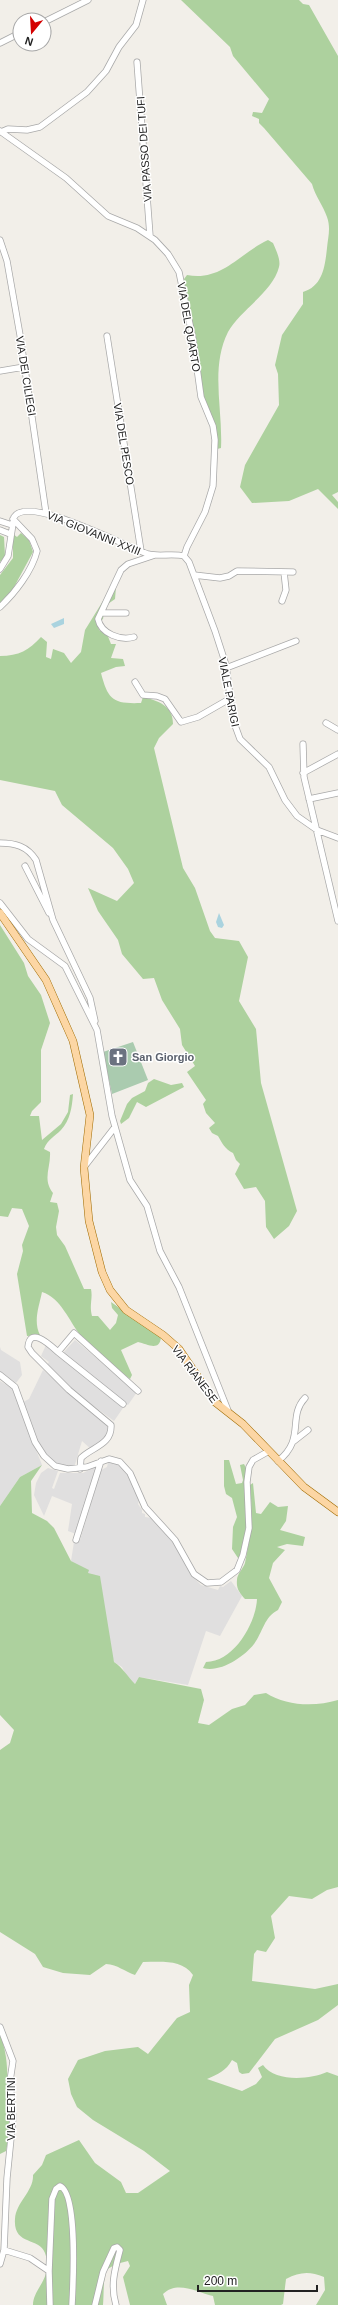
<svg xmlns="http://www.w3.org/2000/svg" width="338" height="2305" viewBox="0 0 338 2305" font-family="Helvetica,sans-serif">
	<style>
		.residential { fill: #e0dfdf }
		.forest { fill: #add19e }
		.cemetery { fill: #aacbaf }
		.water { fill: #aad3df }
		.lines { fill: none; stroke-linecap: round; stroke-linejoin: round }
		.minor-casing { stroke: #a9a9a9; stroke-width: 7 }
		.major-casing { stroke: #a06b00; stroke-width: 8 }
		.minor { stroke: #fff; stroke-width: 5.5 }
		.major { stroke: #fcd6a4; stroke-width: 7 }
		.labels { text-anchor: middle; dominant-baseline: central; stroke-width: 3; stroke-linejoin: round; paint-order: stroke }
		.street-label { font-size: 11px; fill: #222; stroke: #fff }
		.worship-label { font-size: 11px; font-weight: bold; fill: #5b616d; stroke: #fff; text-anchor: start }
	</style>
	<rect width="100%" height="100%" fill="#f2efe9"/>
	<path class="residential" d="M75,1340L137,1392L128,1405L102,1387L63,1353Z
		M46,1345L123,1408L114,1421L77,1394L47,1365L49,1362L41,1356Z
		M0,1347L1,1350L20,1362L22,1375L16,1383L0,1372Z
		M43,1370L110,1427L103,1441L91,1449L82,1441L74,1468H69L54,1463L40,1448L23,1402L29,1399Z
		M0,1381L12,1388L42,1465L20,1477L0,1506Z
		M112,1462L119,1464L127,1471L139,1500L138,1504L142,1510V1513L145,1514V1517L152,1518L166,1530L191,1575L201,1585L218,1590L220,1586L223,1587L231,1581L242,1596L220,1636L206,1631L188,1685L139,1677L135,1684L127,1677L122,1667L114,1662L88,1573L71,1561L74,1542L80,1540L101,1470L107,1467L108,1463Z
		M97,1466L76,1534L68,1531L72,1504L52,1496L44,1516L34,1495L36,1483L41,1473L48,1468L58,1471L52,1488L54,1489L60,1473H83Z"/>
	<path class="forest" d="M181,0H299L303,4L309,5L338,56V492L332,495L338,502V509L318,489L289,501L252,503L240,487L245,465L279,405L278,374L275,365L282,335L303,304V292C323,286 325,266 327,248C328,237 331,228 327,217C323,205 315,196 312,184L264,128L259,123V119L252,116L253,112L262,113L269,99L233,56L230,47Z
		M268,240L273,243C276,250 281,260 279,267C273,292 240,310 228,332C210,368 223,409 221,448L217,449L201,391L184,279L187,275C222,282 241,252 268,240Z
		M21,533L29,540L33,552L13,589L0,603V575L13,558V534L17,537Z
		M0,535L4,537L5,556L0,562Z
		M116,587L115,599L105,606L103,619L98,623L99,630L107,634L111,644H116L111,658L123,659L125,666L116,667L101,673C108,700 113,704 141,703L143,697C158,701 173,705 173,724L159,738L154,748L183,868L195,888L210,931L215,938L239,941L248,957L239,1001L256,1029L261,1083L297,1211L289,1226L274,1239L266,1227L265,1201L256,1187L244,1189L235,1174L240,1164L236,1160L233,1153C225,1149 222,1143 218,1136L212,1133L209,1128L215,1123L206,1113L203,1104L206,1100L187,1072L195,1066L182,1045L180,1029L162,1000L154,978L143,979L122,954L118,940L98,911L88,888L117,901L134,883L128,869L113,848L62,805L55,791L0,780V656C19,656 29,650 41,637L47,642L46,657L51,659L53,649L64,653L71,663L81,652L85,630L111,588Z
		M0,925L24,963L28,976L41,995L50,1023L41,1050V1102L32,1111L30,1116H39L42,1140L61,1124L68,1112L70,1095L73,1094C72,1108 70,1120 61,1130C54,1137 48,1139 44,1149L50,1152C51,1168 42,1179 53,1193L50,1202L57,1203L59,1211L56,1227L57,1235L65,1246L84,1289H91C93,1299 89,1305 92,1316H98L110,1330L116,1323L118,1315L112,1308L111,1302L161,1337C160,1352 147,1344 138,1342L121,1350L132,1375L130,1379C113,1366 94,1352 81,1336C69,1321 61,1298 42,1292C39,1307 33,1321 40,1335L27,1336L17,1274L23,1251L22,1245L29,1226L22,1209L12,1208L8,1217L0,1216Z
		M154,1079L171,1085L182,1083L184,1087L146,1107L137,1102L129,1118L121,1124L120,1121L127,1104L132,1098L145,1091L148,1083Z
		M224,1460H229L236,1484L242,1483L243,1480L240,1465L244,1464L246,1468L247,1521L241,1556L238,1558L232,1549L233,1527L237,1517L232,1498L226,1494L224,1486Z
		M42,1465L31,1481L32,1513L47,1521L54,1528L71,1561L89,1570L88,1573L100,1576L114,1662C123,1668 127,1676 135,1684L139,1677L201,1689L204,1700L198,1723L209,1725L232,1709L245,1705L254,1695L266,1693C286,1706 315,1707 338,1700V1887L327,1890L312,1899L289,1896L271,1916L275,1938L266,1952L257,1950L254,1954L252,1981L315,1989L338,1984V2005L318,2020L275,2039L249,2073L242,2074L239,2072L237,2063L232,2060C226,2071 218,2074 207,2079L242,2091L256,2084L262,2077L258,2068L263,2065C275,2082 309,2080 327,2072L338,2076V2305H316L325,2290L324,2277C309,2271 300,2272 286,2279L283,2304L281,2305H215L213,2296C197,2292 177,2280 163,2294L167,2305H130L123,2277L130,2266L128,2261L116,2264L106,2270C103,2282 104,2293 103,2305H33C33,2288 54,2278 45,2253C39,2237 13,2246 15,2219C16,2202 34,2191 33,2175L42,2165L46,2155L79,2140L95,2163L121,2182L126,2193H138L170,2171L144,2151L93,2120L77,2107L71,2094L68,2079L78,2060L105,2051L138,2047L148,2054L177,2018L190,2012L189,1985L193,1975C182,1959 161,1962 143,1962L135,1975C124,1971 118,1965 106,1964L90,1975L63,1973L43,1967L35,1954L0,1932V1750L10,1743L14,1730L0,1715V1506L20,1477Z
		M253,1483L256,1513L261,1514L270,1502L278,1507L288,1506L286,1521L280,1530L305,1537L303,1546L287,1544L277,1547L285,1550L273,1563L269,1578L282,1602L278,1610C264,1617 263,1632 254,1644C244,1657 220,1673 203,1668L206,1662C234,1662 256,1623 257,1599H245C240,1593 236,1589 237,1580C237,1574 243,1569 245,1563C251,1533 253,1515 250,1485Z
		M0,2034C8,2056 7,2069 8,2092C9,2112 11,2131 6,2151L0,2154Z"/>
	<path class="cemetery" d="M133,1042L148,1080L112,1094L103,1052Z"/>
	<path class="water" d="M64,618V624L54,628L51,624Z
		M219,913L224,925L222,928L218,927L216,922Z"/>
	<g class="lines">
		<defs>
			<path id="minor" d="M44,22L88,0
				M0,43L20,33
				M137,62L150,236
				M0,131L66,178L108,216L137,228L155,240L168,254L179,272L193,339L201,397L213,426L215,440L213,486L205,512L187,547L184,556
				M1,132L8,129L27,130L40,127L87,92L106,71L119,47L136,25L143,0
				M0,240L7,261L20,335L46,513
				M107,336L141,551
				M0,371L24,367
				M0,521L12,525
				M0,530L10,534
				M184,556L189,562L215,631L226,665L233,720L240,739L269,767L285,800L297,816L317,830L338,838
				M0,569L8,556L14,517C28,494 126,547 148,554C160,557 172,553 184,556
				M194,575L220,578L229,576L237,571L293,572
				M282,601L286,590L284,572
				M0,607C15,593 32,571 37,551L32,539L13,519
				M101,613H126
				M134,637C121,641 101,634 98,619L121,570L128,564L155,555
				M226,668L296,641
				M135,682L143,695L157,696L165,699L181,722L198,717L231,698
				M326,723L338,730
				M303,744L304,777L338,921
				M303,773L338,754
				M309,799L338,793
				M0,843C15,843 27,846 36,860L53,920L90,998L95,1021
				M25,866L49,913
				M0,903L28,939L65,966L97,1030L112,1116L130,1180L147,1206L160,1251L179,1287L229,1413
				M84,1167L115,1127
				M58,1352L123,1404
				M0,1375L15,1387L35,1442L44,1456L55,1466L68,1469L87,1467L109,1459L120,1462L130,1473L145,1507L175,1540L194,1574L207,1583L221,1582L237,1570L243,1555L249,1528L247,1482L249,1467L253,1460L269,1451
				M294,1441L308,1430
				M278,1461C306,1439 287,1417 305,1398
				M80,1469L81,1458C92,1447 112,1445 111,1425L69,1390L32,1353L28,1347C30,1325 51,1346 58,1352L74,1333L138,1391
				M76,1540L101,1461
				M0,2027L13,2061L10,2081L13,2118L7,2178L4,2250L0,2264
				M4,2250L30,2258L49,2271L50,2305
				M49,2271L52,2199L56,2189L60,2186C78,2193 73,2286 72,2305
				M95,2305L103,2272L114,2248L117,2247L120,2250C115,2269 110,2285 116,2305"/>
			<path id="major" d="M0,913L46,980L73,1041L90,1115L84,1168L89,1221L102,1272L110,1290L126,1310L163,1335L179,1349L215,1402L243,1424L304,1487L338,1512"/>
		</defs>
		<use href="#minor" class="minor-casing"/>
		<use href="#major" class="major-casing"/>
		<use href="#minor" class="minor"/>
		<use href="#major" class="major"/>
	</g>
	<defs>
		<symbol id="church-square" viewBox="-11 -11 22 22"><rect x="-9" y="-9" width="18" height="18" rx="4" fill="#6b7280" stroke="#fff"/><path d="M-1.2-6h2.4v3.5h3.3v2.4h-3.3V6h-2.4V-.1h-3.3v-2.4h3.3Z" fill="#fff"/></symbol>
	</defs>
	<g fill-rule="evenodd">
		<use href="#church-square" x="107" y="1046" width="22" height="22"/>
	</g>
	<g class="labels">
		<g class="street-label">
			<text transform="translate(144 149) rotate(-94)">VIA PASSO DEI TUFI</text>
			<text transform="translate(189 327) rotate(80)">VIA DEL QUARTO</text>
			<text transform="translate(26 376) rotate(81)">VIA DEI CILIEGI</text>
			<text transform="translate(124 444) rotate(81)">VIA DEL PESCO</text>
			<text transform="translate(94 533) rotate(22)">VIA GIOVANNI XXIII</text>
			<text transform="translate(229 692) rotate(79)">VIALE PARIGI</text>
			<text transform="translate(195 1374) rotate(53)">VIA RIANESE</text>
			<text transform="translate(11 2109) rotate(-90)">VIA BERTINI</text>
		</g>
		<g class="worship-label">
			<text x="132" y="1057">San Giorgio</text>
		</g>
	</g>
	<g transform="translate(32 32) rotate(198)"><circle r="19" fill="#ffffff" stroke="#a7a7a7"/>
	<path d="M0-3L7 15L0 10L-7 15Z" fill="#d40000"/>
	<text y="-6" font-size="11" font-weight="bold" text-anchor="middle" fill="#222222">N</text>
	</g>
	<path d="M198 2285v6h119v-6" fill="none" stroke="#222222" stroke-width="2"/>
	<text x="204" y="2285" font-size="12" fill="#222222" stroke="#ffffff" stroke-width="3" paint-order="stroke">200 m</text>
</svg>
